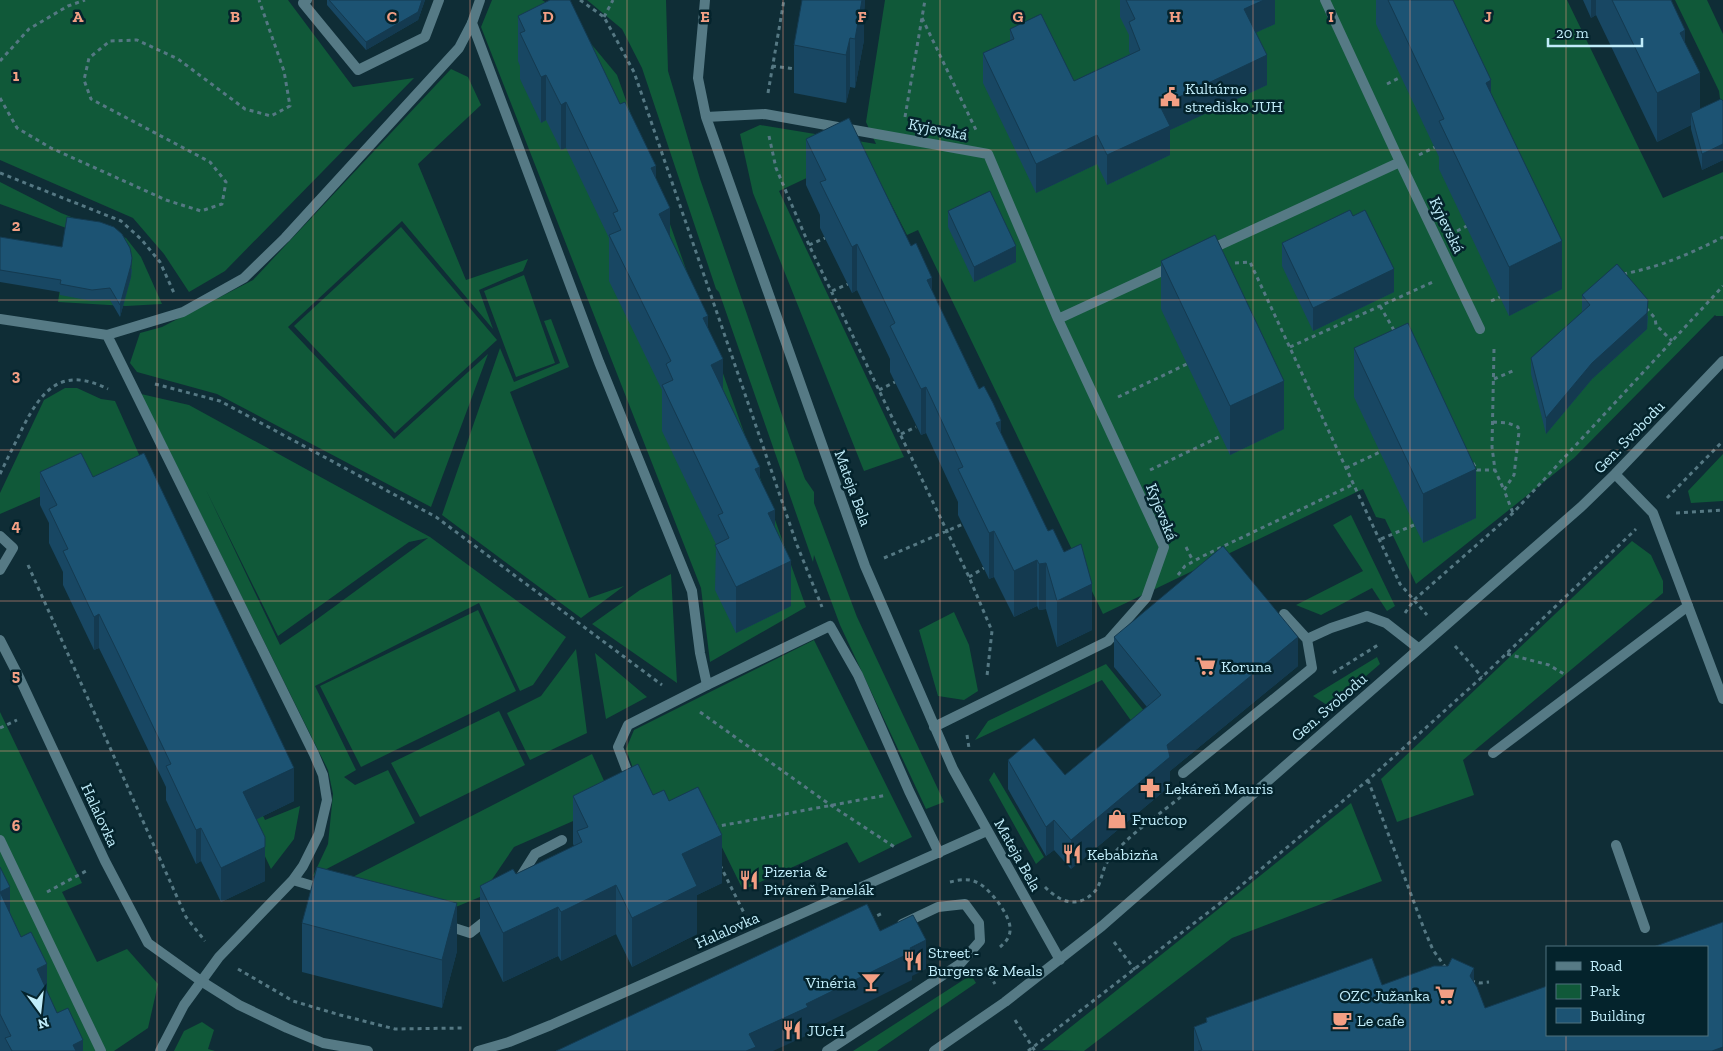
<svg xmlns="http://www.w3.org/2000/svg" width="1723" height="1051" viewBox="0 0 1723 1051" font-family="'Zilla Slab',serif">
	<style>
		.green { fill: #105939; fill-rule: evenodd }
		.lines { fill: none; stroke-linecap: round; stroke-linejoin: round }
		.path { stroke: #557883; stroke-width: 3; stroke-dasharray: 4 4; stroke-linecap: butt }
		.service { stroke: #567a85; stroke-width: 10 }
		.minor { stroke: #567a85; stroke-width: 10 }
		.wall { fill: #184763 }
		.shaded-wall { fill: #143a50 }
		.building { fill: #1c5373; stroke: #143a50 }
		.grid { fill: none; stroke: #f39f84; stroke-width: 1; stroke-opacity: 0.55 }
		.labels { text-anchor: middle; dominant-baseline: central; stroke-width: 5; stroke-linejoin: round; paint-order: stroke }
		.poi-label { font-size: 16px; fill: #c0ecf9; stroke: #04232c; text-anchor: start }
		.street-label { font-size: 16px; fill: #c0ecf9; stroke: #04232c }
		.grid-label { font-size: 16px; text-anchor: middle; font-weight: bold; fill: #f39f84; stroke: #04232c; stroke-width: 5; stroke-linejoin: round; paint-order: stroke }
	</style>
	<rect width="100%" height="100%" fill="#0f2d36"/>
	<path class="green" d="M0,0H288L353,87L414,78L225,271L189,292L164,254L133,218L0,160Z
		M492,0H542L568,16L617,75L806,607L710,662L701,588L481,27Z
		M587,0H666L668,71L700,179L790,438L805,479L814,492V503L857,617L944,802L926,809L840,625L814,555L813,562L719,292L716,289L642,68L622,29Z
		M885,0H1567L1663,198L1723,172V316H1716L1715,315L1574,458L1416,584L1385,519L1376,517L1363,489L1103,614L918,230L907,235L864,151L779,191L904,457L864,471L753,193L740,134L760,125L876,144L866,122Z
		M1675,0H1707L1723,34V121L1719,91Z
		M451,69L468,77L481,105L418,164L466,280L528,259L523,271L479,290L493,329L402,221L288,327L394,439L488,354L431,507L217,394L137,372L130,363L140,333L162,327L253,280Z
		M0,182L61,213L126,238L141,257L162,304L126,306L58,302L69,229L0,204Z
		M401,227L497,340L395,433L294,326Z
		M524,275L555,363L516,377L484,291Z
		M551,319L569,367L510,392L589,598L624,586L581,618L442,515L500,348L514,382L560,363L544,321Z
		M65,388H77L101,399L115,401L150,479L111,499L265,820L300,806L294,839L271,869L85,477L0,514V493L44,400Z
		M141,394L189,405L430,537L566,637L533,685L520,691L479,603L315,686L356,770L344,777L355,785L388,770L415,823L313,876L328,844L333,794L328,770ZM206,490L278,636L409,542L428,538L305,628L280,645Z
		M1723,454V501L1691,503L1688,491Z
		M1351,515L1395,606L1387,611L1372,588L1321,615L1296,605L1363,571L1333,525Z
		M1632,541L1651,555L1663,581V593L1463,760L1474,795L1397,822L1381,779Z
		M671,574L677,683L592,624L640,590Z
		M478,610L516,691L361,767L320,686Z
		M954,612L969,645L978,691L964,700L938,696L919,630Z
		M814,640L912,837L859,863L847,842L743,890L712,827L643,796L626,749L634,730Z
		M576,649L587,733L530,760L507,713L541,696Z
		M595,653L647,697L606,719Z
		M1377,657L1380,664L1330,707L1313,696Z
		M1106,664L1183,759L1167,771L1102,680L975,740L988,721Z
		M499,711L525,765L420,817L391,763Z
		M0,712L82,883L62,892L97,962L127,949L158,984L148,1028L114,1051H0Z
		M592,754L614,803L514,847L480,897L446,911L339,884Z
		M994,772L1044,857L1036,864L989,780Z
		M1351,803L1382,881L1232,938L1084,1051L1042,1050Z
		M971,975L976,983L877,1051H853Z
		M202,1022L214,1030L208,1049L215,1051H174L184,1031Z"/>
	<g class="lines">
		<path class="path" d="M580,0L604,17L634,72L797,545L822,607
			M604,17L613,0
			M922,18L976,130
			M0,61L29,29L68,6L85,0
			M772,66L796,69
			M1387,84L1401,77
			M768,93L784,0
			M0,98L17,128L51,148L166,200L201,211L222,204L226,182L210,162L91,99L84,80L89,58L110,41L137,40L178,59L245,109L271,116L290,106L284,71L259,0
			M905,117L925,0
			M769,136L776,168L809,245L969,577L992,631L987,676
			M1419,155L1435,147
			M0,173L121,221L141,239L160,262L174,293
			M1457,231L1467,226
			M809,245L825,238
			M1235,263L1250,262L1400,584L1427,615
			M1623,274C1660,267 1690,254 1723,237
			M832,291L848,284
			M1491,301L1500,297
			M1380,306L1395,332
			M1646,308L1655,318L1656,325L1672,341
			M1290,347L1435,281
			M1494,349L1492,447L1495,470L1504,490
			M1494,379L1515,370
			M155,384L220,401L436,517L662,685
			M879,390L895,382
			M1118,397L1187,364
			M1493,422L1508,423L1518,427L1519,432L1514,475L1504,490L1513,513
			M901,434L916,427
			M1473,463L1477,470H1495
			M1346,468L1380,452
			M1150,470L1221,436
			M0,474C7,459 15,444 22,429C42,389 62,366 108,389
			M1667,498L1723,441
			M1676,513L1723,510
			M1381,539L1414,525
			M1186,547L1193,561
			M884,558L963,524
			M28,565L186,917L205,941
			M1178,575L1185,566L1203,556L1354,484
			M969,577L984,568
			M1405,613L1414,600L1513,513L1723,286
			M1455,646L1482,677
			M1507,654L1549,665L1564,674
			M1333,673L1378,645
			M700,712L829,804L896,848
			M0,728L17,720
			M967,735L969,748
			M1368,780L1424,929L1433,950L1446,968
			M714,827L887,795
			M720,865L745,915
			M950,882C958,880 968,878 976,882C989,887 1009,914 1010,927C1011,936 1006,942 1000,947
			M1045,887C1056,898 1070,907 1085,899C1104,889 1099,874 1108,861C1126,836 1159,815 1183,795
			M47,892L88,870
			M870,919L883,913
			M1114,942L1135,970
			M985,968L995,984
			M238,969L293,1001L340,1015L395,1029L462,1028
			M1471,981L1480,983L1489,982
			M1015,1020L1035,1051
			M1028,1051L1219,904L1368,780L1482,677L1636,529"/>
		<path class="service" d="M307,0L303,3L358,70L425,37L439,0
			M0,319L107,335L183,312L244,278L285,238L459,48L472,23
			M107,335L314,754L323,775L327,800L319,834L303,866L293,880L219,957L184,1005L160,1051
			M0,536L13,548L0,570
			M1307,639L1331,628L1367,616L1386,623L1418,648
			M1493,753L1688,606
			M1183,773L1312,668L1307,639L1284,614
			M631,781L618,747L628,725L707,685
			M0,840L101,1051
			M1616,845L1645,928
			M293,880L323,889
			M518,881L535,854L562,840
			M445,925L470,933L489,918
			M827,1051L960,964L980,941L979,923L965,904L938,907L902,924"/>
		<path class="minor" d="M480,0L472,23L599,362L692,591L700,653L707,685L830,626L858,675L909,791L939,853
			M705,0L698,78L706,117L865,566L953,769L1060,960
			M706,117L765,114L988,154L1058,319L1164,547L1146,598L1108,641L934,727
			M1400,162L1480,329
			M1209,250L1400,162L1325,0
			M1058,319L1173,266
			M1615,474L1653,513L1723,699
			M0,640L20,679L105,861L148,943L201,981L239,1005L287,1028L323,1043L368,1051
			M478,1051L509,1042L551,1025L987,831
			M934,1051L1005,1002L1102,926L1581,507L1615,474L1723,361"/>
	</g>
	<path class="wall" d="M327,0H425L418,20L366,50L327,5Z
		M865,0L864,12V40L855,88L850,87L846,103L794,93V45Z
		M1120,0H1275V24L1255,33L1267,85L1170,130V155L1107,185L1097,164L1036,193L983,83V53L1010,41V29L1074,81L1130,54L1129,51V35L1120,17Z
		M1376,0H1453L1491,93L1562,289L1509,316L1439,169V157L1376,24Z
		M1583,0H1671L1685,43L1700,109L1723,101V160L1702,170L1691,129V125L1657,142L1596,15L1591,18Z
		M518,16L656,179L670,238L708,328L723,389L760,480L775,527L791,606L736,633L715,590L716,544L662,431V390L609,281V238L566,148L561,150L546,120L541,123L520,79V66L518,61Z
		M806,139L932,291L1001,434L1092,630L1057,647L1046,609L1039,610L1037,606L1014,617L994,577L989,579L958,515V502L926,433L921,435L890,372V359L857,290L852,293L820,228V215L806,185Z
		M948,211L1016,262L974,282L948,227Z
		M0,237L62,247L132,269L131,277L120,317L110,300L92,301L60,295V292L0,282Z
		M1282,243L1394,292L1313,331L1282,266Z
		M1161,261L1284,429L1230,455L1161,309Z
		M1582,295L1648,316L1647,329L1592,379L1546,434L1531,374V358L1582,312Z
		M1354,348L1476,518L1423,543L1354,397Z
		M40,472L93,477L294,801L257,819L265,881L221,902L201,861L196,864L166,800V787L118,687L99,648L94,650L63,585V572L49,543V523L40,505Z
		M1114,637L1298,666L1170,771V786L1071,869L1054,850L1046,856L1008,789V760L1065,775L1147,707L1114,667Z
		M653,795L669,801L722,883L697,895V934L632,967L616,934L561,961L558,956L503,982L480,934V886L516,874L574,846L573,844V796Z
		M0,867L10,913L57,1013L83,1051H0Z
		M302,923L457,951L442,1008L302,972Z
		M1474,982L1485,1008L1723,1051H1194V1027L1206,1023V1018L1382,985Z"/>
	<path class="shaded-wall" d="M422,0H425L418,20L366,50V42Z
		M858,0H865V6L864,12V40L855,88V39Z
		M1264,0H1275V24L1244,38V9Z
		M1591,0H1596V15L1591,18Z
		M1685,30V78L1680,33Z
		M850,38V87L846,103V55Z
		M1267,55V85L1170,130V155L1107,185V155L1160,106Z
		M1700,73V121L1691,113V125L1657,142V93Z
		M546,75V120L541,123V77Z
		M1491,80V128L1486,83Z
		M566,102V148L561,150V105Z
		M1097,135V164L1036,193V164Z
		M1723,144V160L1702,170V154Z
		M656,166V211L651,168Z
		M670,208V254L659,214Z
		M1562,241V289L1509,316V267Z
		M857,244V290L852,293V247Z
		M1016,246V262L974,282V267Z
		M132,258L131,277L120,317V305Z
		M1394,269V292L1313,331V308Z
		M932,278V324L927,280Z
		M1648,300L1647,329L1592,379L1546,434V418L1592,363Z
		M708,316V361L703,318Z
		M723,359V404L711,365Z
		M1284,381V429L1230,455V406Z
		M926,387V433L921,435V389Z
		M1001,421V467L996,423Z
		M760,467V513L755,469Z
		M1476,469V518L1423,543V494Z
		M775,510V556L768,513Z
		M994,531V577L989,579V533Z
		M1037,560V606L1014,617V571Z
		M791,561V606L736,633V587Z
		M1046,563V609L1039,610V564Z
		M1092,584V630L1057,647V601Z
		M99,614V648L94,650V617Z
		M1298,637V666L1170,771V786L1071,869V840L1167,745Z
		M294,768V801L243,826V792Z
		M1054,820V850L1046,856V827Z
		M201,828V861L196,864V830Z
		M722,835V883L697,895V934L632,967V918L682,854Z
		M265,847V881L221,902V868Z
		M616,885V934L561,961V912Z
		M10,887V935L0,892Z
		M457,903V951L442,1008V960Z
		M558,907V956L503,982V933Z
		M926,940V969L912,976V980L808,1032V1035L773,1051H746L749,1034Z
		M47,964V1013L37,969Z
		M1474,968V991L1470,976Z
		M83,1040V1051H73V1045Z
		M1723,1047V1051H1712Z"/>
	<path class="building" d="M329,0H422L418,12L366,42Z
		M550,0H570L620,104L625,102L656,166L651,168L670,208L659,214L708,316L703,318L723,359L711,365L760,467L755,469L775,510L768,513L791,561L736,587L715,545L729,538L718,515L723,513L662,385L673,380L666,364L671,361L609,235L621,230L613,213L618,211L566,102L561,105L546,75L541,77L520,33L525,31L518,16Z
		M802,0H862L855,39L850,38L846,55L794,45Z
		M1126,0H1264L1244,9L1267,55L1160,106L1170,126L1107,155L1097,135L1036,164L983,53L1014,39L1010,29L1041,14L1074,81L1140,50L1129,22L1135,19Z
		M1388,0H1453L1491,80L1486,83L1562,241L1509,267L1439,121L1444,119Z
		M1612,0H1671L1685,30L1680,33L1700,73L1657,93Z
		M1721,99L1723,101V144L1702,154L1691,113Z
		M849,118L911,246L916,243L932,278L927,280L979,389L984,386L993,403L1001,421L996,423L1048,531L1053,529L1064,552L1081,544L1092,584L1057,601L1046,563L1039,564L1037,560L1014,571L994,531L989,533L958,469L963,467L926,387L921,389L890,326L895,323L857,244L852,247L820,182L826,180L806,139Z
		M990,191L1016,246L974,267L948,211Z
		M1350,210L1353,216L1365,210L1394,269L1313,308L1282,243Z
		M67,217L100,222L114,227L122,234L130,248L132,258L131,265L120,305L110,288L92,290L60,284L61,280L0,270V237L62,247Z
		M1215,235L1284,381L1230,406L1161,261Z
		M1617,264L1648,300L1647,313L1592,363L1546,418L1531,358L1590,305L1582,295Z
		M1408,323L1476,469L1423,494L1354,348Z
		M81,453L93,477L144,453L294,768L243,792L265,837V847L221,868L201,828L196,830L166,766L171,764L118,653L99,614L94,617L63,551L68,549L49,509L57,505L40,472Z
		M1223,546L1298,637L1167,745L1170,757L1071,840L1054,820L1046,827L1008,760L1034,738L1065,775L1161,695L1114,637Z
		M638,764L653,795L664,790L669,801L698,787L722,835L682,854L697,886L632,918L616,885L561,912L558,907L503,933L480,886L513,869L516,874L582,842L577,831L588,827L573,796Z
		M0,867L10,887L0,892Z
		M317,867L457,903L442,960L302,923Z
		M0,892L21,937L31,932L47,964L37,969L57,1013L68,1008L83,1040L73,1045L76,1051H12L5,1038L11,1036L0,1014Z
		M867,904L880,931L913,915L926,940L910,948L912,952L806,1004L808,1007L749,1034L756,1047L746,1051H556Z
		M1723,922V1047L1712,1051H1198L1202,1050L1194,1027L1207,1022L1206,1018L1372,958L1382,985L1434,966H1448L1452,958L1474,968L1470,976L1477,987L1485,1008L1547,986V1035H1707V947H1653Z"/>
	<path class="grid" d="M157,0V1051M313,0V1051M470,0V1051M627,0V1051M783,0V1051M940,0V1051M1096,0V1051M1253,0V1051M1410,0V1051M1566,0V947M0,150H1723M0,300H1723M0,450H1723M0,601H1723M0,751H1723M0,901H1723M1566,1035V1051"/>
	<defs>
		<symbol id="civic-bare" viewBox="-9 -9 18 18"><path d="M-.6-6.5H3V-4.5H.6V-3L4-1V1h2V6H-6V1h2V-1L-.6-3ZM-1.2 2.5V6h2.4V2.5Z" fill="#f39f84" stroke="#04232c" stroke-width="2.5" paint-order="stroke"/></symbol>
		<symbol id="supermarket-bare" viewBox="-9 -9 18 18"><path d="M-6-5.5h2.5l.6 2H6L4.5 2H-2.5L-4.4-4H-6ZM-1.5 3.2a1.3 1.3 0 1 0 .1 0ZM3 3.2a1.3 1.3 0 1 0 .1 0Z" fill="#f39f84" stroke="#04232c" stroke-width="2.5" paint-order="stroke"/></symbol>
		<symbol id="pharmacy-bare" viewBox="-9 -9 18 18"><path d="M-2-6h4v4h4v4h-4v4h-4v-4h-4v-4h4Z" fill="#f39f84" stroke="#04232c" stroke-width="2.5" paint-order="stroke"/></symbol>
		<symbol id="shop-bare" viewBox="-9 -9 18 18"><path d="M-5-2.5h2.3a2.7 3.5 0 0 1 5.4 0H5L5.5 6h-11ZM-1.5-2.5h3a1.5 2.3 0 0 0-3 0Z" fill="#f39f84" stroke="#04232c" stroke-width="2.5" paint-order="stroke"/></symbol>
		<symbol id="restaurant-bare" viewBox="-9 -9 18 18"><path d="M-5-6h1v4h1v-4h1v4h1v-4h1v5L-1.5 .5V6h-2V.5L-5-1ZM5-6V6H3V1.5H1.5Q1.5-4 5-6Z" fill="#f39f84" stroke="#04232c" stroke-width="2.5" paint-order="stroke"/></symbol>
		<symbol id="bar-bare" viewBox="-9 -9 18 18"><path d="M-6-5H6L.8 .8V4.5H3.5V6h-7V4.5H-.8V.8Z" fill="#f39f84" stroke="#04232c" stroke-width="2.5" paint-order="stroke"/></symbol>
		<symbol id="cafe-bare" viewBox="-9 -9 18 18"><path d="M-5.5-4.5H6V0H3Q3 3.5 0 3.5H-2.5Q-5.5 3.5-5.5 0ZM3-3.2v2h1.7v-2ZM-6 4.5H4V6H-6Z" fill="#f39f84" stroke="#04232c" stroke-width="2.5" paint-order="stroke"/></symbol>
	</defs>
	<g fill-rule="evenodd">
		<use href="#civic-bare" x="1156" y="83" width="28" height="28"/>
		<use href="#supermarket-bare" x="1192" y="652" width="28" height="28"/>
		<use href="#pharmacy-bare" x="1136" y="774" width="28" height="28"/>
		<use href="#shop-bare" x="1103" y="805" width="28" height="28"/>
		<use href="#restaurant-bare" x="1058" y="840" width="28" height="28"/>
		<use href="#restaurant-bare" x="735" y="866" width="28" height="28"/>
		<use href="#restaurant-bare" x="899" y="947" width="28" height="28"/>
		<use href="#bar-bare" x="857" y="968" width="28" height="28"/>
		<use href="#supermarket-bare" x="1431" y="981" width="28" height="28"/>
		<use href="#cafe-bare" x="1328" y="1006" width="28" height="28"/>
		<use href="#restaurant-bare" x="778" y="1016" width="28" height="28"/>
	</g>
	<g class="labels">
		<g class="poi-label">
			<text x="1185" y="88">Kultúrne<tspan x="1185" dy="18">stredisko JUH</tspan></text>
			<text x="1221" y="666">Koruna</text>
			<text x="1165" y="788">Lekáreň Mauris</text>
			<text x="1132" y="819">Fructop</text>
			<text x="1087" y="854">Kebabizňa</text>
			<text x="764" y="871">Pizeria &amp;<tspan x="764" dy="18">Piváreň Panelák</tspan></text>
			<text x="928" y="952">Street -<tspan x="928" dy="18">Burgers &amp; Meals</tspan></text>
			<text x="856" y="982" text-anchor="end">Vinéria</text>
			<text x="1430" y="995" text-anchor="end">OZC Južanka</text>
			<text x="1357" y="1020">Le cafe</text>
			<text x="807" y="1030">JUcH</text>
		</g>
		<g class="street-label">
			<text transform="translate(938 129) rotate(11)">Kyjevská</text>
			<text transform="translate(1447 225) rotate(64)">Kyjevská</text>
			<text transform="translate(1629 437) rotate(-46)">Gen. Svobodu</text>
			<text transform="translate(853 488) rotate(70)">Mateja Bela</text>
			<text transform="translate(1162 512) rotate(68)">Kyjevská</text>
			<text transform="translate(1329 707) rotate(-41)">Gen. Svobodu</text>
			<text transform="translate(100 815) rotate(65)">Halalovka</text>
			<text transform="translate(1018 855) rotate(61)">Mateja Bela</text>
			<text transform="translate(727 930) rotate(-24)">Halalovka</text>
		</g>
	</g>
	<g class="grid-label">
		<text x="78" y="22">A</text>
		<text x="235" y="22">B</text>
		<text x="392" y="22">C</text>
		<text x="548" y="22">D</text>
		<text x="705" y="22">E</text>
		<text x="862" y="22">F</text>
		<text x="1018" y="22">G</text>
		<text x="1175" y="22">H</text>
		<text x="1331" y="22">I</text>
		<text x="1488" y="22">J</text>
		<text x="16" y="81">1</text>
		<text x="16" y="231">2</text>
		<text x="16" y="381">3</text>
		<text x="16" y="531">4</text>
		<text x="16" y="681">5</text>
		<text x="16" y="831">6</text>
	</g>
	<rect x="1546" y="946" width="162" height="90" fill="#04232c" stroke="#4f737e"/>
	<rect x="1556" y="962" width="25" height="8" fill="#567a85" stroke="#4f737e"/>
	<text x="1590" y="971" font-size="15" fill="#c0ecf9">Road</text>
	<rect x="1556" y="984" width="25" height="15" fill="#105939" stroke="#4f737e"/>
	<text x="1590" y="996" font-size="15" fill="#c0ecf9">Park</text>
	<rect x="1556" y="1008" width="25" height="15" fill="#1c5373" stroke="#4f737e"/>
	<text x="1590" y="1021" font-size="15" fill="#c0ecf9">Building</text>
	<g transform="translate(40 1011) rotate(165)" stroke="#04232c" stroke-width="4" paint-order="stroke">
	<path d="M0-4L9 19L0 12L-9 19Z" fill="#c0ecf9"/>
	<text y="-8" font-size="14" font-weight="bold" text-anchor="middle" fill="#c0ecf9">N</text>
	</g>
	<path d="M1548 38v8h94v-8" fill="none" stroke="#c0ecf9" stroke-width="2.5"/>
	<text x="1556" y="38" font-size="15" fill="#c0ecf9" stroke="#04232c" stroke-width="4" paint-order="stroke">20 m</text>
</svg>
